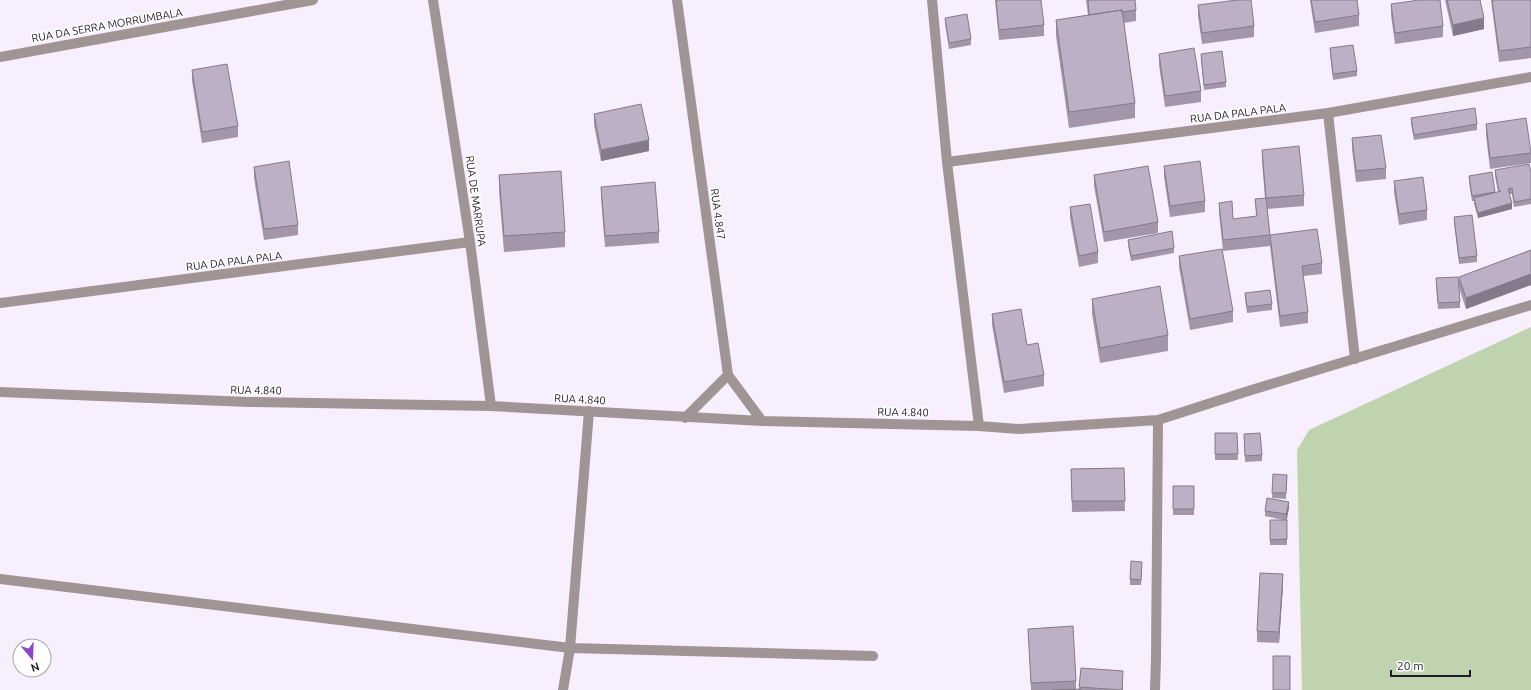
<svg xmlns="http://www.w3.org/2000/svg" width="1531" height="690" viewBox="0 0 1531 690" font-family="Ubuntu,sans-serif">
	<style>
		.green { fill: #bfd4ae }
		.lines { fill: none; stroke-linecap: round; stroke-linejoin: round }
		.street { stroke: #a19495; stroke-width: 10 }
		.wall { fill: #a396aa }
		.shaded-wall { fill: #847a8b }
		.building { fill: #bdafc6; stroke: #847a8b }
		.labels { text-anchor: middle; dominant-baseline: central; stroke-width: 3; stroke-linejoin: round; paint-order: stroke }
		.street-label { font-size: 11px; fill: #211c25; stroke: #fff }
	</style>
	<rect width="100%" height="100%" fill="#f7effd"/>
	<path class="green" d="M1531,327V690H1302L1297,450L1309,430Z"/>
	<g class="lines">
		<path class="street" d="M433,0L470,242L491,406
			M677,0L728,375L762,421
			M932,0L947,162L979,426
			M0,57L313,0
			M1328,113L1355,359
			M947,162L1328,113L1531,77
			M0,303L470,242
			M0,392L249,402L491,406L762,421L979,426L1019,429L1158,420L1245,392L1531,305
			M685,418L728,375
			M0,579L570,648L873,656
			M563,690L570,648L589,411
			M1155,690L1156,658L1158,420"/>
	</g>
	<path class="wall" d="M995,0L1044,25V36L999,40Z
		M1086,0H1135L1136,10V21L1124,23L1135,103V118L1069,128L1056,36V20L1088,15Z
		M1310,0H1357L1359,15V26L1315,33Z
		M1445,0H1480L1484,29L1453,36Z
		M1491,0H1531V58L1499,62Z
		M1391,4L1443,26V37L1395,44L1391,15Z
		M1198,5L1254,26V37L1202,44L1198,16Z
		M945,18L971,39V45L949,49L945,24Z
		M1330,48L1357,71V76L1333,80L1330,54Z
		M1159,54L1201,91V102L1165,107L1159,65Z
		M1201,54L1226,82V87L1204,90L1201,59Z
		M192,70L238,126V137L202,143L192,81Z
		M594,114L649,151L601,161L594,125Z
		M1411,118L1477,124V130L1414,140L1411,124Z
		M1486,124L1531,151V163L1490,169L1486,135Z
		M1352,138L1386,168V179L1356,182L1352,149Z
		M1262,150L1304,195V206L1267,209L1270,235L1322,263V274L1303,276L1308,312V323L1280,327L1270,246L1223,251L1219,213V203L1233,219L1256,216L1255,199L1265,198L1262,161Z
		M1164,166L1205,201V212L1170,217L1164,177Z
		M254,167L298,225V235L264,240L254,178Z
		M1495,170L1531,172V204L1514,207L1512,194H1509L1512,209L1478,218L1474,204V201H1472L1469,182V176L1495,193L1498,192L1495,176Z
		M499,175L565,232V247L504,252L499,191Z
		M1094,175L1158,222V233L1104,242L1094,186Z
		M1394,181L1427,210V220L1399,225L1394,192Z
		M601,187L659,232V243L605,247L601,198Z
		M1070,207L1098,252V263L1079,267L1070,218Z
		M1454,217L1477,256V262L1459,264L1454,223Z
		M1128,240L1174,248V253L1131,261L1128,245Z
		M1531,250V285L1466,309L1459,288V277Z
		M1179,256L1233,311V322L1190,330L1179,267Z
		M1436,284L1460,302V308L1438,309Z
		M1245,293L1272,304V310L1247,313L1245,299Z
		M1092,299L1168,335V351L1100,363L1092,314Z
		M992,314L1027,345L1044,375V386L1004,393L992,325Z
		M1215,433H1237L1238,460H1215Z
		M1244,434L1262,455V461L1245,462Z
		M1124,468L1125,511L1072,512L1071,469Z
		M1273,474L1287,475L1286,499L1272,498Z
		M1173,486H1194V515H1173Z
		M1289,508L1287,520V545H1270V520H1283L1265,516V511Z
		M1142,568L1141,585H1130V579Z
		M1283,585L1279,643L1257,642V631Z
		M1028,629L1076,681V689H1079L1081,668L1123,681V690H1031Z"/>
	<path class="shaded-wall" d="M1484,18V29L1453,36V25Z
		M649,140V151L601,161V150Z
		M1512,203V209L1478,218V213Z
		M1531,274V285L1466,309V298Z
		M1289,502V508L1286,520V514Z
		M1283,574V585L1279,643V632Z"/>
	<path class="building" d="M996,0H1041L1044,25L999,30Z
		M1088,0H1135L1136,10L1122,12V10L1089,15Z
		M1237,0H1251L1254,26L1202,33L1198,5Z
		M1311,0H1357L1359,15L1315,22Z
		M1419,0H1440L1443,26L1395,33L1391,4Z
		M1447,0H1480L1484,18L1453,25Z
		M1492,0H1531V47L1499,51Z
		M1122,10L1135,103L1069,112L1056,20Z
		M967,14L971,39L949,43L945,18Z
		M1353,45L1357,71L1333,74L1330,48Z
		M1194,48L1201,91L1165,96L1159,54Z
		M1222,51L1226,82L1204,85L1201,54Z
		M227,64L238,126L202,132L192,70Z
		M641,104L649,140L601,150L594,114Z
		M1475,108L1477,124L1414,135L1411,118Z
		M1526,118L1531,153L1490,158L1486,124Z
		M1381,135L1386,168L1356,171L1352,138Z
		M1299,146L1304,195L1266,198L1270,235L1223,240L1219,203L1232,201L1233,219L1257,216L1255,199L1266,198L1262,150Z
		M289,161L298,225L264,229L254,167Z
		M1200,161L1205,201L1170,206L1164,166Z
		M1529,164L1531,172V199L1514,202L1512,188L1508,189L1512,203L1478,213L1474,198L1501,191H1499L1495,170Z
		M1148,166L1158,222L1104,232L1094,175Z
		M561,171L565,232L504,236L499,175Z
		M1492,172L1495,192L1472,196L1469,176Z
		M1423,177L1427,210L1399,214L1394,181Z
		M655,182L659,232L605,236L601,187Z
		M1090,204L1098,252L1079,256L1070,207Z
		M1472,215L1477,256L1459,258L1454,217Z
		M1317,229L1322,263L1302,266L1308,312L1280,316L1270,235Z
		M1172,231L1174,248L1131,256L1128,240Z
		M1222,249L1233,311L1190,319L1179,256Z
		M1531,250V274L1466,298L1459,277Z
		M1458,277L1460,302L1438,303L1436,278Z
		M1160,286L1168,335L1100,348L1092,299Z
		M1270,290L1272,304L1247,307L1245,293Z
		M1021,309L1027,345L1038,343L1044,375L1004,382L992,314Z
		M1215,433H1237L1238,454H1215Z
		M1260,433L1262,455L1245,456L1244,434Z
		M1124,468L1125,501H1072L1071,469Z
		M1273,474L1287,475L1286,493H1272Z
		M1173,486H1194V509H1173Z
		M1267,498L1289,502L1286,514L1265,511Z
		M1270,520H1287V539L1270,540Z
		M1131,561L1142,562L1141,580L1130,579Z
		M1260,573L1283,574L1279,632L1257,631Z
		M1073,626L1076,681L1031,683L1028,629Z
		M1273,656H1290V690H1273Z
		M1081,668L1123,671L1122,690L1079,687Z
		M1081,689V690H1052Z"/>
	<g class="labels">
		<g class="street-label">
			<text transform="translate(107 25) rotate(-10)">RUA DA SERRA MORRUMBALA</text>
			<text transform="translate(1238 113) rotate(-7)">RUA DA PALA PALA</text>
			<text transform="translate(476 201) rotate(82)">RUA DE MARRUPA</text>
			<text transform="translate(718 214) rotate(82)">RUA 4.847</text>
			<text transform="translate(234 261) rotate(-7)">RUA DA PALA PALA</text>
			<text transform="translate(256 390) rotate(1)">RUA 4.840</text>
			<text transform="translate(580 399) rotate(3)">RUA 4.840</text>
			<text transform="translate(903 412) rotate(1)">RUA 4.840</text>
		</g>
	</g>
	<g transform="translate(32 658) rotate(161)"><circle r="19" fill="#ffffff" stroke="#a6a4a8"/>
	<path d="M0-3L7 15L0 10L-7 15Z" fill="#874ac0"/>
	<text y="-6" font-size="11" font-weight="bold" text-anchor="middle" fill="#211c25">N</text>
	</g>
	<path d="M1391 670v6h79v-6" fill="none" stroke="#211c25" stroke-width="2"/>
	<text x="1397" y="670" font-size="12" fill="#211c25" stroke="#ffffff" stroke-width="3" paint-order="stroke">20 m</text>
</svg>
